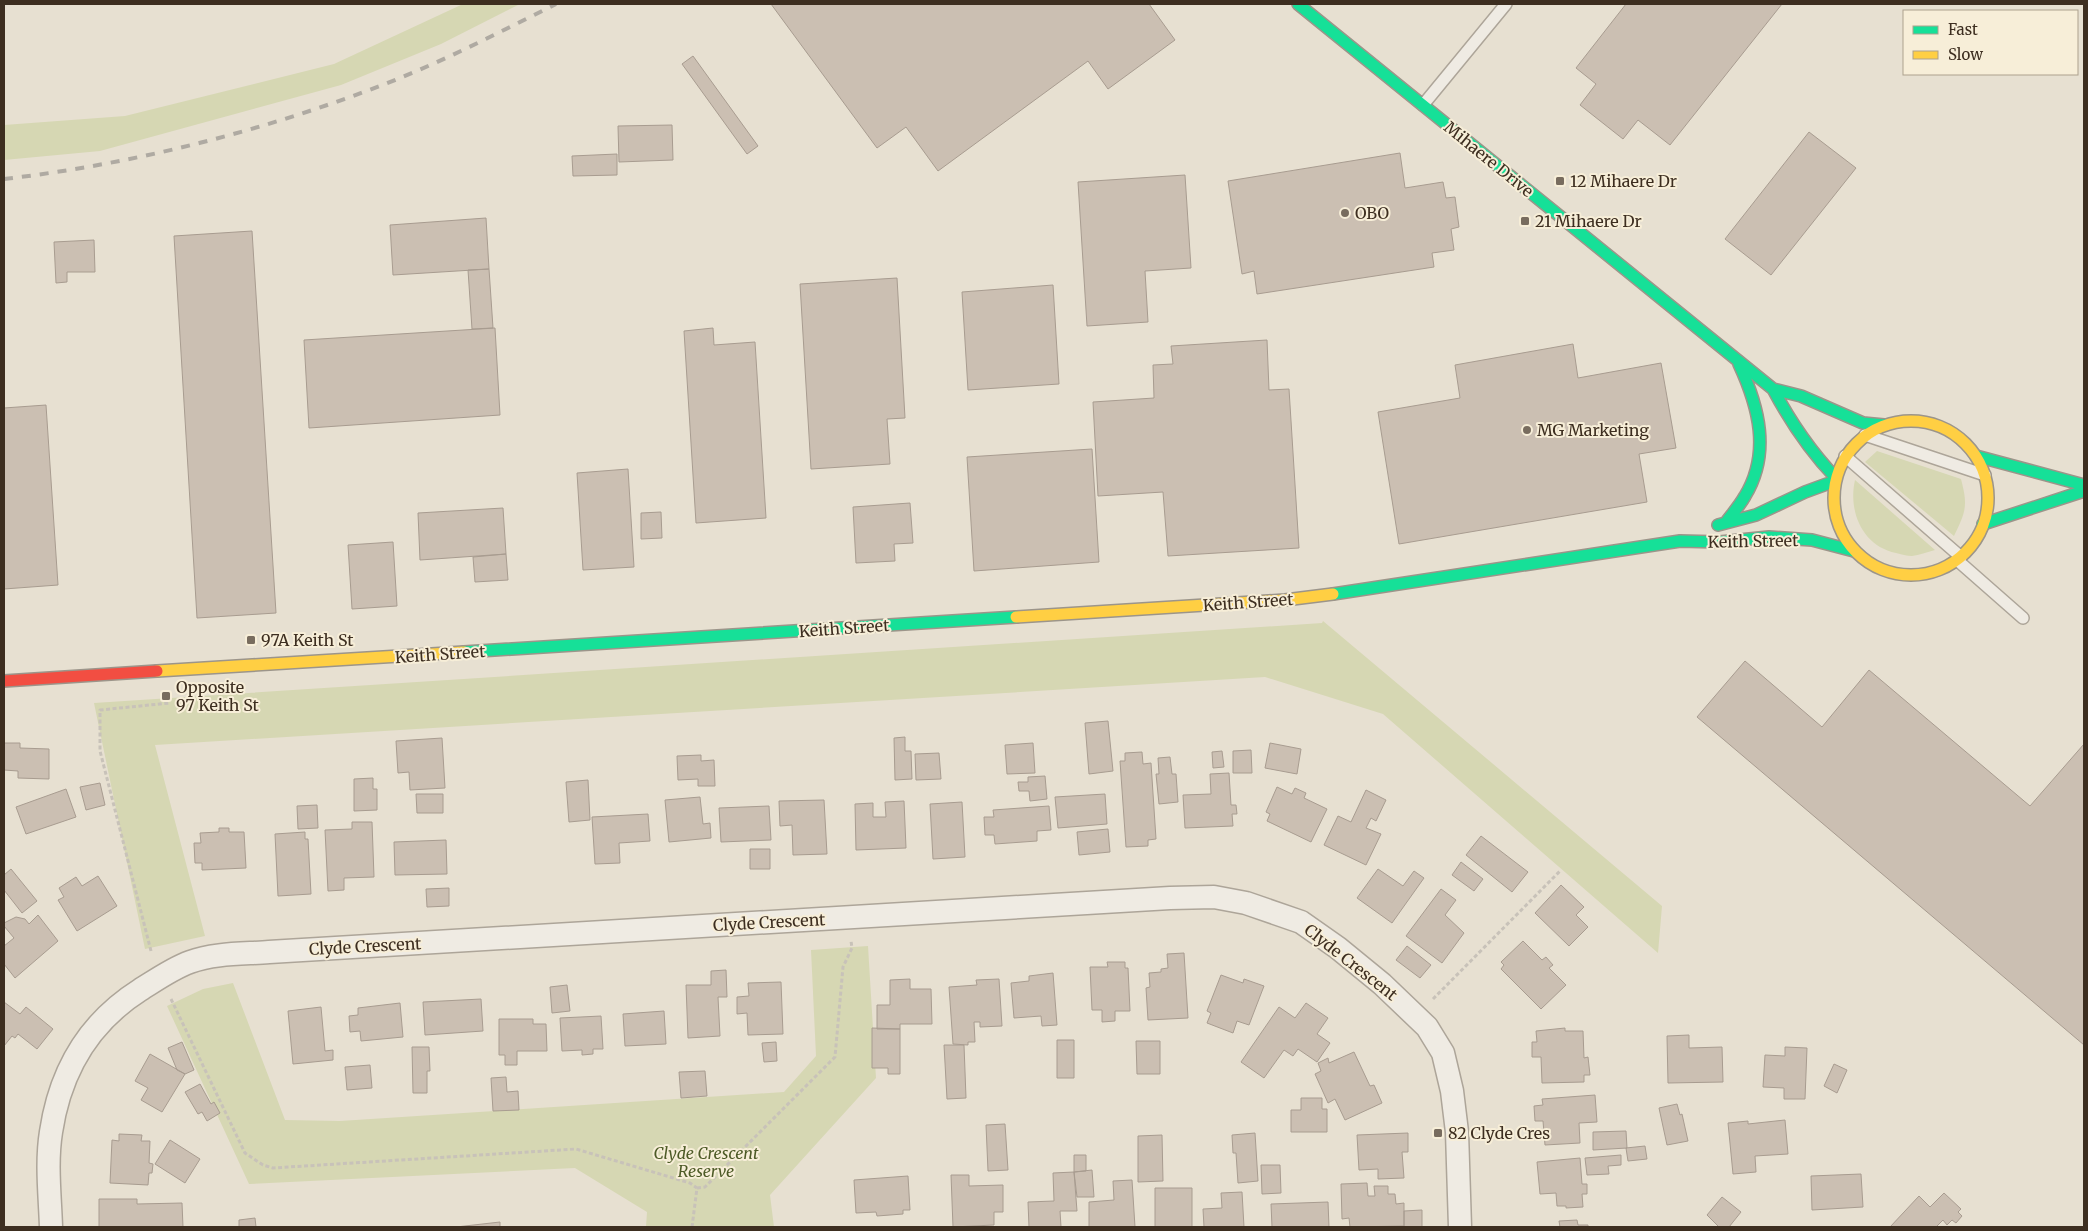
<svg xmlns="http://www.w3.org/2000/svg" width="2088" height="1231" viewBox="0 0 2088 1231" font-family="Merriweather,serif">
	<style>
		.green { fill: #d6d7b3 }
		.building { fill: #cbbfb2; stroke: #a89c90 }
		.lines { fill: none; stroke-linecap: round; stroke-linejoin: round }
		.lane-casing { stroke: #ada599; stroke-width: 14 }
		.street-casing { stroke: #ada599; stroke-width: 25 }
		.fast-casing { stroke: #9c958a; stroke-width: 14 }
		.slow-casing { stroke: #9c958a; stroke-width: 14 }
		.jam-casing { stroke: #9c958a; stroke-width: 14 }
		.path { stroke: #c8c2b9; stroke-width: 3; stroke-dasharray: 4 2.5; stroke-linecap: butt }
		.lane { stroke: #efebe3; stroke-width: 11 }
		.street { stroke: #efebe3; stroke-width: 22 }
		.fast { stroke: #16e098; stroke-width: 11 }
		.slow { stroke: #ffcf43; stroke-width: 11 }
		.jam { stroke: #f24e42; stroke-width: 11 }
		.rail { stroke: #afaaa2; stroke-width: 4; stroke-dasharray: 9 9; stroke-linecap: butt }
		.poi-dot { fill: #786c5e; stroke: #f7eed8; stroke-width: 2 }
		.labels { text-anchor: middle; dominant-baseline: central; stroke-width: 4; stroke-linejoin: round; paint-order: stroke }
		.street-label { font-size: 16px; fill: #3d2e20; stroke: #f7eed8 }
		.poi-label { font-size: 16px; fill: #3d2e20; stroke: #f7eed8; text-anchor: start }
		.park-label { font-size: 16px; font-style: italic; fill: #4d5a26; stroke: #f7eed8 }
	</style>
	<rect width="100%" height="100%" fill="#e7e0d1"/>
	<path class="green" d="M463,4H520L441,44L341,85L100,151L4,160V125L125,116L334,64Z
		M1877,451L1961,479C1968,506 1966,511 1954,536L1865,462Z
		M1855,480L1935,550C1927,552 1919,555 1912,556C1907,556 1901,554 1896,553C1862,546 1848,511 1855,480Z
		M1323,621L1662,906L1658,953L1383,714L1265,677L155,745L205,936L145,949L94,703L1322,623Z
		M868,946L876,1078L770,1195L774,1227H646L647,1212L575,1168L249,1184L167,1006L203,989L233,983L285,1120L340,1121L784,1092L816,1056L811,950Z"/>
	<path class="building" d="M771,4H1149L1175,40L1108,89L1088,61L938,171L906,127L877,148Z
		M1626,4H1782L1670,145L1638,120L1623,139L1580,105L1596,84L1576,68Z
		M693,56L758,146L747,154L682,64Z
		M672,125L673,160L619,162L618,126Z
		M1809,132L1856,168L1771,275L1725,239Z
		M1400,153L1405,188L1443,182L1446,198L1455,197L1459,227L1451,229L1454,250L1432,253L1434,267L1257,294L1254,271L1242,274L1228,181Z
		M617,154V175L573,176L572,156Z
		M1185,175L1191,268L1145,271L1148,322L1087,326L1078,182Z
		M486,218L489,269L393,275L390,225Z
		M252,231L276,613L197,618L174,236Z
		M94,240L95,272H67V282L56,283L54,242Z
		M489,269L493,328L472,329L468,270Z
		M897,278L905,418L887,419L890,464L811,469L800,284Z
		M1053,285L1059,384L968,390L962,292Z
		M495,328L500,415L309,428L304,340Z
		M713,328L714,345L755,342L766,518L696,523L684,331Z
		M1267,340L1269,390L1289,389L1299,548L1168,556L1163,492L1098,496L1093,402L1154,398L1153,365L1173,364L1171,346Z
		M1573,344L1578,378L1661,363L1676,448L1639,454L1647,502L1399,544L1378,412L1460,398L1455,365Z
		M46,405L58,585L4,589V408Z
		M1092,449L1099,562L974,571L967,457Z
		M628,469L634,567L583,570L577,473Z
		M910,503L913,543L894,544L895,561L856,563L853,507Z
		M503,508L506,554L420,560L418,513Z
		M661,512L662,538L641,539V513Z
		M393,542L397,606L352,609L348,545Z
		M506,554L508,580L475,582L473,557Z
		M1745,661L1822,727L1869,670L2030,806L2084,744V1045L1697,717Z
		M1108,721L1113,771L1089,774L1085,723Z
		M905,737V751H911L912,779L895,780L894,738Z
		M442,738L445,788L410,790L409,772L398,773L396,741Z
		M4,743H20V748L49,749V779L18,778V771L4,770Z
		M1033,743L1035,773L1007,774L1005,745Z
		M1270,743L1301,749L1297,774L1265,768Z
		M1251,750L1252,773H1233V751Z
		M1222,751L1224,767L1213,768L1212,752Z
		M1142,752L1143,764L1151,763L1156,839L1148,840V846L1126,847L1120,761H1125V753Z
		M939,753L941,779L916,780L915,754Z
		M701,755V761L714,760L715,786H698V779L678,780L677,756Z
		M1170,757L1172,774H1176L1178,802L1159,804L1156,774H1159L1158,758Z
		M1229,773L1231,805H1236L1237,814H1232L1233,826L1185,828L1183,795L1211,794L1210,774Z
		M1045,776L1047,799L1030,801L1029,791H1019L1018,782H1028V777Z
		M373,778V789H377V810L354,811V779Z
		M588,780L590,820L569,822L566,782Z
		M100,783L105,805L86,810L80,787Z
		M1277,787L1292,794L1295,788L1306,793L1304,798L1327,809L1311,842L1267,821L1270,814L1266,812Z
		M66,789L76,817L26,834L16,807Z
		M1366,790L1386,800L1376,821L1371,818L1366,828L1381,834L1366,865L1324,845L1338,816L1351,822Z
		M416,794H443V813H417Z
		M1105,794L1107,824L1058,828L1055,797Z
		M700,797L703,824L710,823L711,838L669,842L665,800Z
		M824,800L827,854L793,855L792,825L780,826L779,801Z
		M904,801L906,848L856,850L855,804L873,803V817H886L885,802Z
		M962,802L965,857L933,859L930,804Z
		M317,805L318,828L298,829L297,806Z
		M769,806L771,840L721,842L719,808Z
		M1049,806L1051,830L1037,831V841L995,844L994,835H985L984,817H994L993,810Z
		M648,814L650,841L619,843L620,863L595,864L592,817Z
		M352,822H372L374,877L344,878V890L328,891L325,830L352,829Z
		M219,828H229V832H244L246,868L202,870V863H195L194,843H201L200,833L219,832Z
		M1108,829L1110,852L1079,855L1077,832Z
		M305,832V839H308L311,894L278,896L275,834Z
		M1481,836L1528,872L1512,892L1466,855Z
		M446,840L447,874L395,875L394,842Z
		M750,849H770V869H750Z
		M1461,862L1483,879L1474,891L1452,875Z
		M11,869L37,901L22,913L4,890V875Z
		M1378,869L1403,886L1414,871L1424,878L1392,923L1357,898Z
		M98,876L117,906L77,931L58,900L64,897L59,888L76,877L82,886Z
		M1561,885L1584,907L1576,915L1588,927L1569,946L1535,913Z
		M449,888V906L427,907L426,889Z
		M1441,889L1456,900L1445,915L1464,933L1442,963L1406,936Z
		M38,915L58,941L15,978L4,964V946L14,938L4,926V923L16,917L25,919L29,924Z
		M1523,941L1542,960L1546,957L1553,965L1549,968L1566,985L1541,1009L1501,969L1504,965L1501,962Z
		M1407,946L1431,965L1420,978L1396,960Z
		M1184,953L1188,1018L1148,1020L1146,988L1150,987L1149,973L1161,972V969L1168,968L1167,954Z
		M1107,962H1125V968H1128L1130,1011H1115V1021L1102,1022V1010H1092L1090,967H1108Z
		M726,970L727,997H718L720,1036L688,1038L686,985H711V971Z
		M1053,973L1057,1025L1042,1026L1041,1016L1014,1018L1011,983L1029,981V976Z
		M1221,975L1243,983L1244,979L1264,986L1249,1025L1237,1021L1233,1033L1207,1023L1211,1013L1207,1011Z
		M910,979V989H931L932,1024H900V1029H877V1005H890V980Z
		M999,979L1002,1026L980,1027V1022H974L975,1042H968V1045L953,1044L949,987L977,985L976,980Z
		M781,982L783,1034L748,1035L747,1013L737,1014V997L749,996L748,983Z
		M567,985L570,1011L552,1013L550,987Z
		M481,999L483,1031L425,1035L423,1002Z
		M4,1002L20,1014L26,1007L53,1029L37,1049L18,1034L15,1038L12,1036L4,1046Z
		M400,1003L403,1037L361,1041L360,1031L350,1032L349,1016L358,1015V1008Z
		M1306,1003L1328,1018L1317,1034L1330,1043L1317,1062L1298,1049L1293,1056L1284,1050L1264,1078L1241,1062L1279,1007L1295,1018Z
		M321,1007L325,1051L333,1050V1060L293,1064L288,1011Z
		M664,1011L666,1044L625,1046L623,1014Z
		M601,1016L603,1049H593V1054L582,1055V1050L562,1051L560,1018Z
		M499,1019H533V1024H546L547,1051H517V1065H505V1055H499Z
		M872,1028L900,1029V1074H888V1068H872Z
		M1565,1028V1031H1583L1584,1058L1588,1057L1590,1075H1584V1082L1542,1083L1541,1057H1532V1042H1537L1536,1031Z
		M1689,1035V1048L1722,1047L1723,1082L1668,1083L1667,1036Z
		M1057,1040H1074V1078H1057Z
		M1136,1041H1160V1074H1137Z
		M182,1042L194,1070L185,1074L177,1070L168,1048Z
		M776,1042L777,1061L764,1062L762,1043Z
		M944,1045H964L966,1098L947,1099Z
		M412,1047H429L430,1071H427V1093H413Z
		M1785,1047L1807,1048L1805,1099H1784V1088L1763,1087L1765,1055L1785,1056Z
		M1354,1052L1370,1086L1374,1085L1382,1103L1345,1120L1335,1099L1328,1103L1315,1074L1321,1071L1318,1063L1328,1058L1329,1063Z
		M150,1054L185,1074L162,1112L141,1100L148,1088L135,1081Z
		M1834,1064L1847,1070L1837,1093L1824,1086Z
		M370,1065L372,1088L347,1090L345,1067Z
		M705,1071L707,1096L681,1098L679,1072Z
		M506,1077L507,1092L518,1091L519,1110L493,1111L491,1078Z
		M200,1084L211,1104L214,1102L220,1113L207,1121L202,1112L198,1114L185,1092Z
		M1595,1095L1597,1122L1579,1123L1580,1143L1545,1145L1543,1121H1535L1534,1106L1543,1105L1542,1099Z
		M1301,1098H1322V1109H1327V1132H1291V1110H1301Z
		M1677,1104L1680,1115L1682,1114L1688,1141L1667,1145L1659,1108Z
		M1785,1120L1788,1154L1755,1156L1756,1172L1733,1174L1728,1123L1748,1121V1124Z
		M1005,1124L1008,1170L988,1171L986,1125Z
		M1626,1131L1627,1148L1593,1150V1132Z
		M1255,1133L1258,1181L1238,1183L1236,1153H1233L1232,1135Z
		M1408,1133V1152H1402L1404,1178L1378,1179V1169L1359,1170L1357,1135Z
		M119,1134L142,1135L141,1141H150L149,1163L153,1164L152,1173H149L148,1185L110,1183L112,1140L119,1141Z
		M1162,1135L1163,1181L1138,1182V1136Z
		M170,1140L200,1159L185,1183L155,1164Z
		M1645,1146L1647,1159L1628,1161L1626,1148Z
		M1074,1155H1086V1171L1074,1172Z
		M1621,1155V1165L1608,1166L1609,1174L1587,1175L1585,1158Z
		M1580,1158L1582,1184H1587V1194H1582L1583,1207L1566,1208V1206H1557L1556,1193L1540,1194L1537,1162Z
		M1261,1165H1280L1281,1193L1262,1194Z
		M1092,1170L1094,1197H1077L1074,1172Z
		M1074,1172L1077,1211H1060L1061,1227H1029L1028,1202L1054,1201L1053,1173Z
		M1861,1174L1863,1207L1812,1210L1811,1176Z
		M951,1175H969V1186L1003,1185V1212H994V1225L953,1227Z
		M908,1176L910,1210H903V1214L877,1216L876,1212L856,1213L854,1180Z
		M1132,1180L1135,1227H1089V1202L1114,1200L1113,1181Z
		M1367,1183L1368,1196H1375L1374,1186H1388V1194H1395L1396,1204L1404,1203V1226L1350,1227L1349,1218L1342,1219L1341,1184Z
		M1155,1188H1192V1227H1155Z
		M1242,1192L1244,1227H1204L1203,1209L1222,1208L1221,1193Z
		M1944,1193L1961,1209L1958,1212L1962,1216L1956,1223L1952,1220L1947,1225L1943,1220L1936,1227H1890L1919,1196L1930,1207Z
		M1722,1197L1741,1212L1729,1227H1719L1707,1215Z
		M99,1199H137V1204L182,1203L183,1227H99Z
		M1328,1202L1329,1227H1272L1271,1204Z
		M1422,1210V1227H1404V1211Z
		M255,1218L256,1227H239V1220Z
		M1577,1220L1578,1225H1588V1227H1560L1559,1221Z
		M500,1222V1227H456Z"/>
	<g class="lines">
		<defs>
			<path id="lane" d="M1423,105L1506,4
				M1865,435L1985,475
				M1845,456L1961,557
				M1957,560L2023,618"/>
			<path id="street" d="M51,1227C50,1196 46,1163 51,1132C60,1072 88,1023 140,990C156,980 173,968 190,962C214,953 244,954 269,952L1170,898L1214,897L1246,903L1301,922L1338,948L1382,984L1427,1027L1443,1053L1452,1091L1457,1132L1460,1227"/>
			<path id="fast" d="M1298,4L1773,389C1790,421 1811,452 1836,478
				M1773,389L1801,396L1863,423L1884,425
				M1976,456L2084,485
				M1727,521C1733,513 1740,505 1745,496C1771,453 1759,407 1739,364
				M1983,524L2084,491
				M1718,525L1756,515L1805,492L1835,481
				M1333,594L1680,541L1720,542L1769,537L1812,540L1854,551
				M464,652L1016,617"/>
			<path id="slow" d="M1834 498a77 77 0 1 1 154 0a77 77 0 1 1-154 0Z
				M1016,617L1285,600L1333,594
				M157,671L464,652"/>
			<path id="jam" d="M4,681L157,671"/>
		</defs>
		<use href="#lane" class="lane-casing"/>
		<use href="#street" class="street-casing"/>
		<use href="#fast" class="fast-casing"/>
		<use href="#slow" class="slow-casing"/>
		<use href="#jam" class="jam-casing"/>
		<path class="path" d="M151,951L100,751V710L170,703
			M171,999L245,1153L263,1165L273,1168L576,1149L690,1183L697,1188L692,1227
			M1433,999L1561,870
			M697,1188L705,1187L835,1057L843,967L852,948L851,941"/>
		<use href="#lane" class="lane"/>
		<use href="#street" class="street"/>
		<use href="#fast" class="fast"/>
		<use href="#slow" class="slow"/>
		<use href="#jam" class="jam"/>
		<path class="rail" d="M4,179C134,164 263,131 385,84C444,61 500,32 556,4"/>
	</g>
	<g class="poi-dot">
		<rect x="1555" y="176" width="10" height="10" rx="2.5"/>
		<circle cx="1345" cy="213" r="5"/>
		<rect x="1520" y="216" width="10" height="10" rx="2.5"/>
		<circle cx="1527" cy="430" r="5"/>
		<rect x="246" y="635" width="10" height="10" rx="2.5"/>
		<rect x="161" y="691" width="10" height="10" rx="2.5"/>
		<rect x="1433" y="1128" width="10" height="10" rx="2.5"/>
	</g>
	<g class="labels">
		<g class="street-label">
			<text transform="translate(1489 159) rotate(39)">Mihaere Drive</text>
			<text transform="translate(1753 541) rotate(-1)">Keith Street</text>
			<text transform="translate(1248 602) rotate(-4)">Keith Street</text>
			<text transform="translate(844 628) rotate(-4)">Keith Street</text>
			<text transform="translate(440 654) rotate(-4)">Keith Street</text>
			<text transform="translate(769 922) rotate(-3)">Clyde Crescent</text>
			<text transform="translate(365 946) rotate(-3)">Clyde Crescent</text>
			<text transform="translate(1351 962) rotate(38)">Clyde Crescent</text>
		</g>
		<g class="poi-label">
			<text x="1570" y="181">12 Mihaere Dr</text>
			<text x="1355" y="213">OBO</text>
			<text x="1535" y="221">21 Mihaere Dr</text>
			<text x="1537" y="430">MG Marketing</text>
			<text x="261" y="640">97A Keith St</text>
			<text x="176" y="687">Opposite<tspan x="176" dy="18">97 Keith St</tspan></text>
			<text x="1448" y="1133">82 Clyde Cres</text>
		</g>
		<g class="park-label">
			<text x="706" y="1153">Clyde Crescent<tspan x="706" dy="18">Reserve</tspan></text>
		</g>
	</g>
	<rect width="2088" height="1231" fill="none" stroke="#3d2e20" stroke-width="10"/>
	<rect x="1903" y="10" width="175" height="65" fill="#f7eed8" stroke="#ada18e"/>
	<rect x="1913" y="26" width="25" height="8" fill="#16e098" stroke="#ada18e"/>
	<text x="1948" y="35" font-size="15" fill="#3d2e20">Fast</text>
	<rect x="1913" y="51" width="25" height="8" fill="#ffcf43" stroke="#ada18e"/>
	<text x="1948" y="60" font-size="15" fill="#3d2e20">Slow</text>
</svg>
